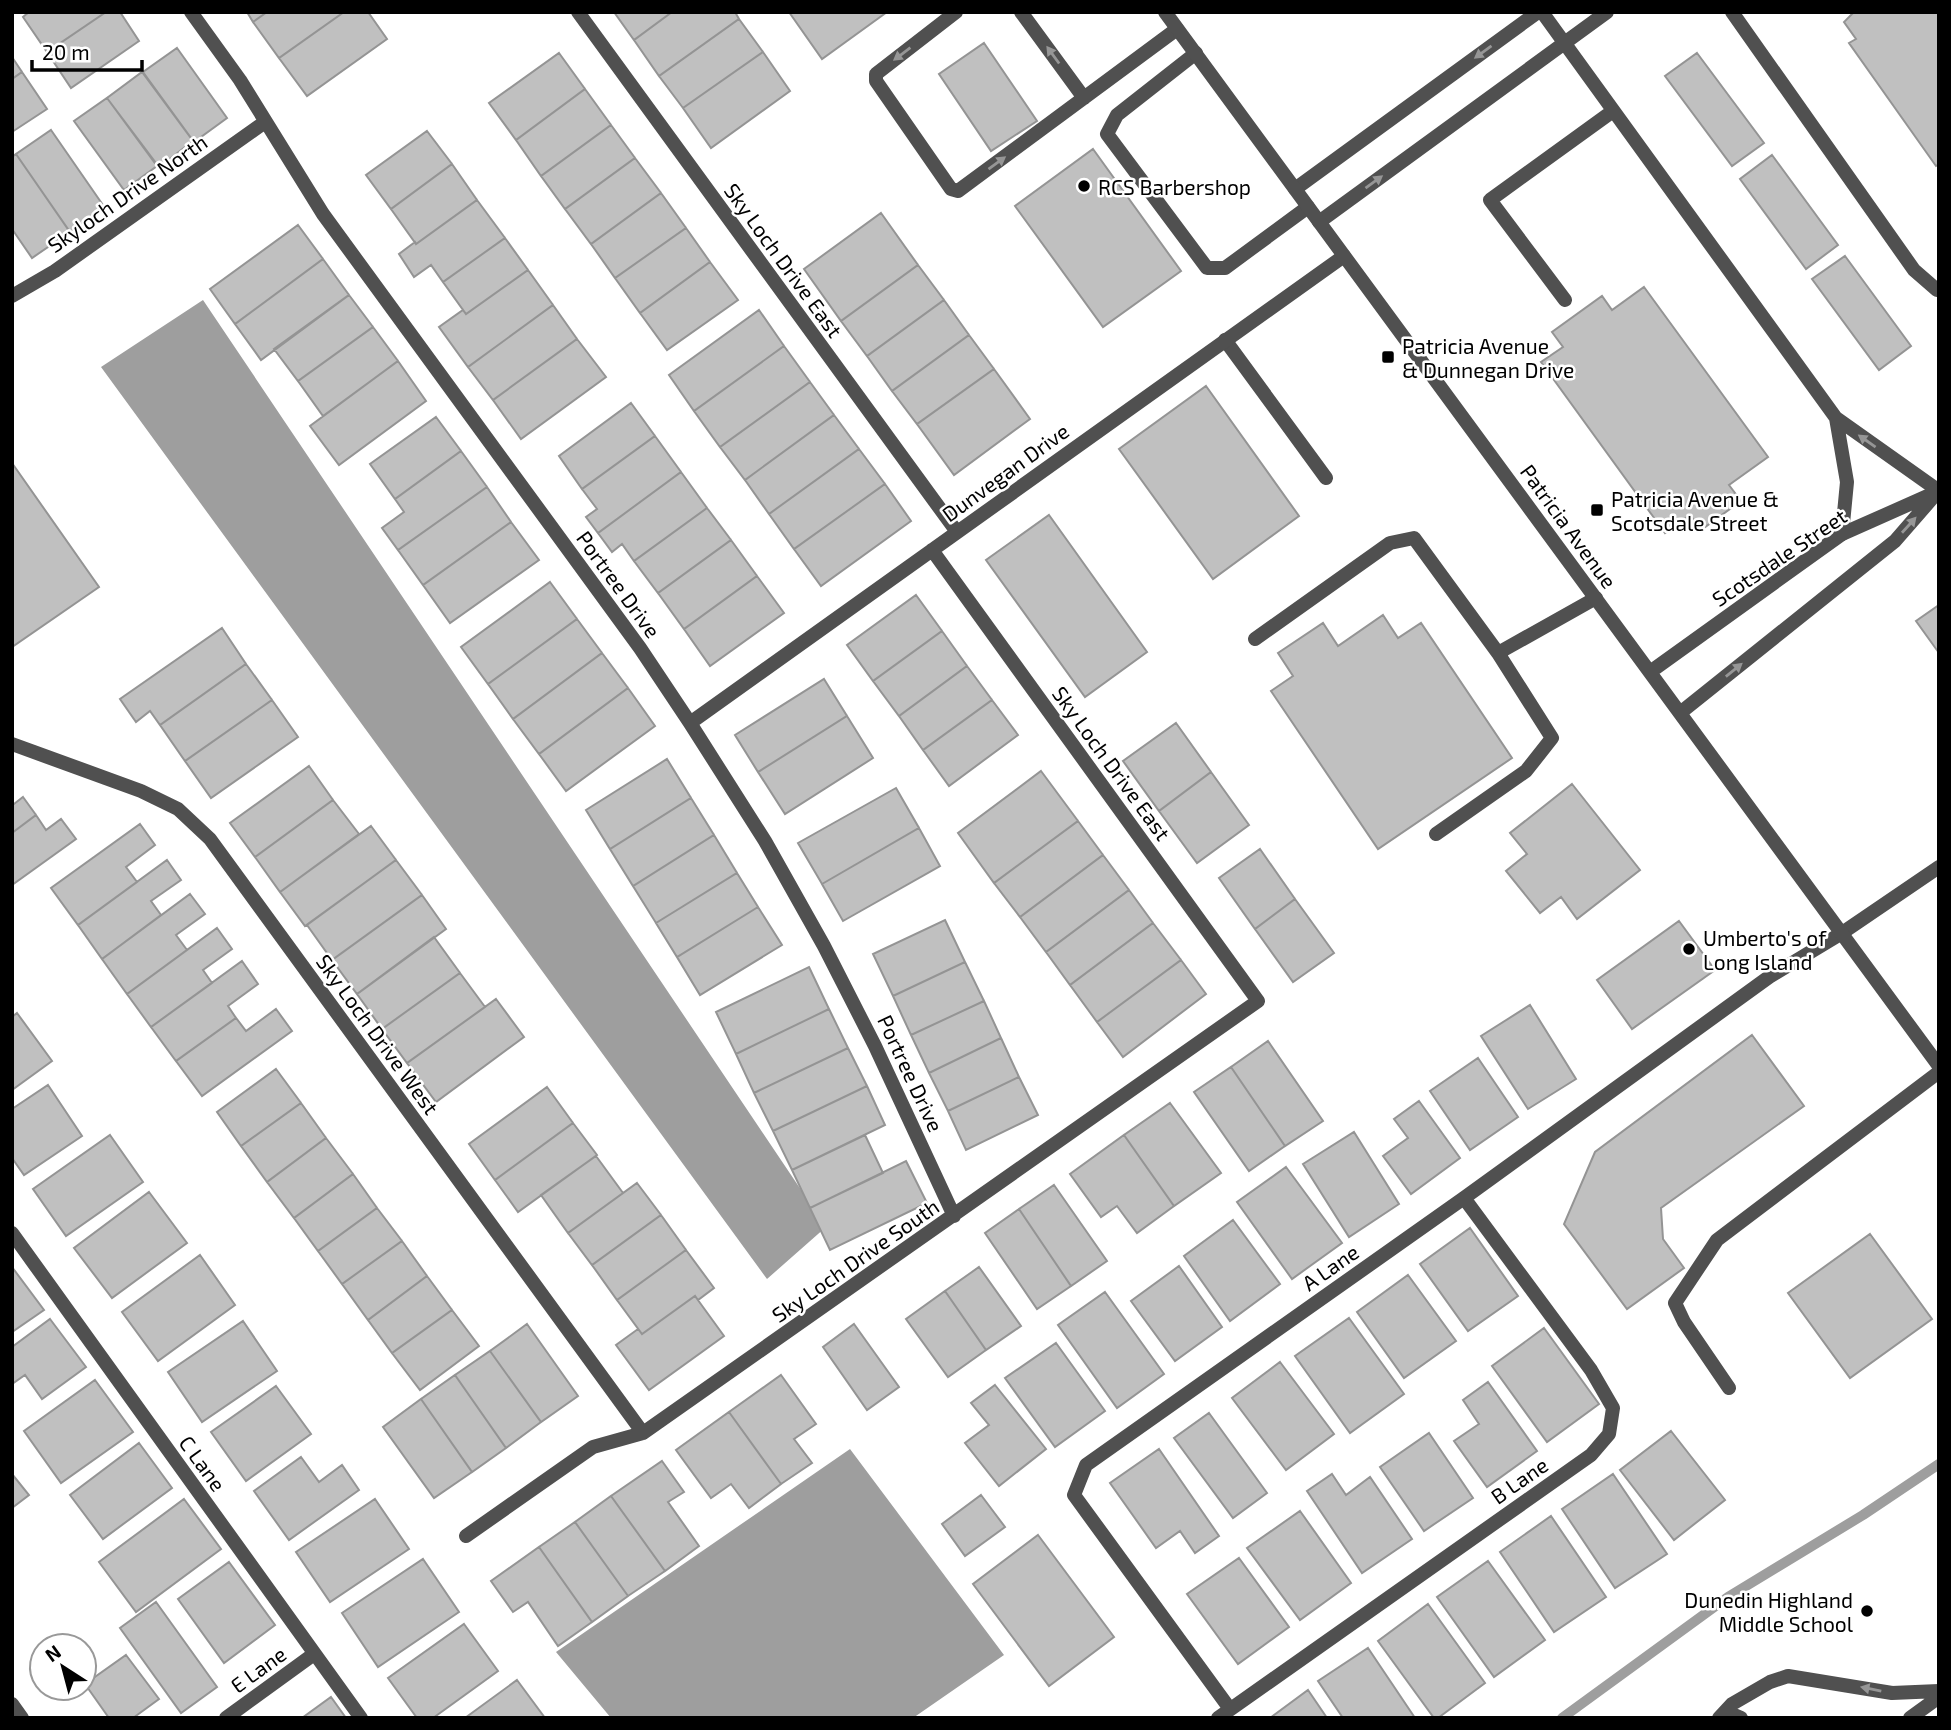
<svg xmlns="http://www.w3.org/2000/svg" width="1951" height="1730" viewBox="0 0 1951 1730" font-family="'Exo 2',sans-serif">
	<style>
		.water { fill: #9e9e9e }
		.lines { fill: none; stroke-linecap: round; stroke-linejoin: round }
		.stream { stroke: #9e9e9e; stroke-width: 10 }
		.building { fill: #c0c0c0; stroke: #949494; stroke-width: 2 }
		.service { stroke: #505050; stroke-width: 14 }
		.minor { stroke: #505050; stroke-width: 14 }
		.tertiary { stroke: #505050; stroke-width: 14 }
		.oneway { fill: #969696 }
		.poi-dot { fill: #000; stroke: #fff; stroke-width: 2.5 }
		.labels { text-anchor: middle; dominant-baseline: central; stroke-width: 5; stroke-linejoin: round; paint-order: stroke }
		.poi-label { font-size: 21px; fill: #000; stroke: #fff; text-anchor: start }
		.street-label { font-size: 21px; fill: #000; stroke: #fff }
	</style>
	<rect width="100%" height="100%" fill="#fff"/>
	<path class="water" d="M203,300L826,1227L767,1279L101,367Z
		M850,1449L1004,1655L913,1718H611L556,1652Z"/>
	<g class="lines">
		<path class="stream" d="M1562,1718L1728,1597L1863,1515L1939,1464"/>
	</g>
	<path class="building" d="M29,12H106L47,52L23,17Z
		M106,12H120L139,41L71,88L47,52Z
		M247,12H267L253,22Z
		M267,12H344L279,58L253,22Z
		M344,12H368L387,39L307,96L279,58Z
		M614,12H672L634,40Z
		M672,12H735L739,19L659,76L634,40Z
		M789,12H887L822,59Z
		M1854,12H1939V164L1936,166L1849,43L1856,39L1844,22Z
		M739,19L763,52L683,108L659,76Z
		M984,43L1037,121L991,151L939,74Z
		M177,48L227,118L194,142L143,72Z
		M763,52L790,91L711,148L683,108Z
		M559,53L585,89L516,140L489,103Z
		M1697,53L1764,143L1732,166L1665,76Z
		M12,57L22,72L12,79Z
		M22,72L47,109L12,132V79Z
		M142,72L193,141L159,167L107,98Z
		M585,89L611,125L541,176L516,140Z
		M107,98L157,166L124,190L74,121Z
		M611,125L635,158L565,209L541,176Z
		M51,130L105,208L70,232L16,154Z
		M427,131L452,164L391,209L366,175Z
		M1093,149L1181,271L1103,327L1015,206Z
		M16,154L70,232L32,258L12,229V157Z
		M1772,155L1838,245L1806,269L1740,179Z
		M635,158L661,193L591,244L565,209Z
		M452,164L477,200L416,244L391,209Z
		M661,193L686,228L615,278L591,244Z
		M477,200L505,238L443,282L431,265L414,277L399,254L415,242L416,244Z
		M881,213L918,265L841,321L804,269Z
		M298,225L323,259L235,324L210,289Z
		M686,228L710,262L640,313L615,278Z
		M505,238L528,270L466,314L443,282Z
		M1845,256L1911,346L1879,370L1812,279Z
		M323,259L349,295L261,360L235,324Z
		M710,262L738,300L667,350L640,313Z
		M918,265L944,300L867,356L841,321Z
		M528,270L553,305L468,367L439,327L463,310L466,314Z
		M1644,287L1768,457L1729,485L1741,501L1701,530L1690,515L1665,533L1541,362L1563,347L1552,332L1602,296L1612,310Z
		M349,295L373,327L298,381L274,349Z
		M944,300L969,335L892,391L867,356Z
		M553,305L577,339L493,400L468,367Z
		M759,310L784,346L694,411L669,375Z
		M373,327L398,361L323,416L298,381Z
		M969,335L994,369L917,424L892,391Z
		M577,339L606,377L521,439L493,400Z
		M784,346L810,382L720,447L694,411Z
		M398,361L426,401L339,465L310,426Z
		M994,369L1030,419L954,475L917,424Z
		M810,382L834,415L745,480L720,447Z
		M1206,386L1299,516L1213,579L1119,449Z
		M631,403L655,436L582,489L559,456Z
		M834,415L859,449L769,514L745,480Z
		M436,417L461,451L395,499L370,464Z
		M655,436L681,472L598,533L586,517L597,509L582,489Z
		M859,449L885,484L794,549L769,514Z
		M461,451L487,487L398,550L382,528L404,512L395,499Z
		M12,463L99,587L12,647Z
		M681,472L707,508L634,561L622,544L612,552L598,533Z
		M885,484L911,521L821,586L794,549Z
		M487,487L511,522L423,585L398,550Z
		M707,508L731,540L658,593L634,561Z
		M1049,515L1147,652L1085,697L986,560Z
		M511,522L539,560L450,623L423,585Z
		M731,540L757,576L684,629L658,593Z
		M757,576L784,613L710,666L684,629Z
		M550,582L577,619L488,684L461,647Z
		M916,595L942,631L873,681L847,645Z
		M1939,605V653L1916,621Z
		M1383,615L1398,638L1421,623L1512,758L1378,849L1271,691L1293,676L1278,653L1323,623L1338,646Z
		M577,619L602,653L513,719L488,684Z
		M222,628L246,664L160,725L150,711L136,722L120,699Z
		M942,631L967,666L899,716L873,681Z
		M602,653L628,688L539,754L513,719Z
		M246,664L272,700L185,761L160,725Z
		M967,666L992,700L923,750L899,716Z
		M824,679L847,716L758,772L735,735Z
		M628,688L655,726L566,791L539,754Z
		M272,700L298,737L211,798L185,761Z
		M992,700L1018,735L949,786L923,750Z
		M847,716L873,758L785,814L758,772Z
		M1176,723L1211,772L1159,811L1123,761Z
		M667,759L691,798L610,849L586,810Z
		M309,766L333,800L255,857L230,823Z
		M1041,771L1078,821L994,883L958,833Z
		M1211,772L1249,825L1197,863L1159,811Z
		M1572,784L1640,870L1577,919L1561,897L1540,913L1506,871L1527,854L1510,833Z
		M896,788L919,828L822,884L798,843Z
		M23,797L36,815L12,833V802L14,804Z
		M691,798L714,835L633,886L610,849Z
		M333,800L359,834L280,892L255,857Z
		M36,815L46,830L61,819L76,839L12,885V833Z
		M1078,821L1103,855L1020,917L994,883Z
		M140,824L155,845L126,867L137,882L78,925L51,888Z
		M371,826L396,860L305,926L280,892Z
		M919,828L940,866L843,921L822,884Z
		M714,835L737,873L656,923L633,886Z
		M1260,849L1295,899L1255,929L1219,878Z
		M1103,855L1129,890L1046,952L1020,917Z
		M167,860L181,880L151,901L161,915L102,959L78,925Z
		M396,860L422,895L332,960L307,925Z
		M737,873L758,907L677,957L656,923Z
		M1129,890L1153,923L1070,985L1046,952Z
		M190,894L205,914L176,935L187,950L127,994L102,959Z
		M422,895L446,929L357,994L332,960Z
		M1295,899L1334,953L1293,982L1255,929Z
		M758,907L782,945L700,995L677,957Z
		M945,920L965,962L893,996L873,954Z
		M1679,921L1715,970L1632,1029L1597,980Z
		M1153,923L1181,960L1097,1022L1070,985Z
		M217,928L232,949L203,970L212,983L151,1027L127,994Z
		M434,937L460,973L382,1029L357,994Z
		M1181,960L1206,994L1123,1057L1097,1022Z
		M242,961L258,984L228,1006L236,1018L176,1061L151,1027Z
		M965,962L984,1001L911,1035L893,996Z
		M809,967L829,1009L736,1054L716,1012Z
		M460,973L485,1007L407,1063L382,1029Z
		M496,999L524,1037L436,1102L407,1063Z
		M984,1001L1001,1038L929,1073L911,1035Z
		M1530,1005L1576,1079L1528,1109L1481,1036Z
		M276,1009L292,1031L202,1096L176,1061L236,1018L246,1031Z
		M829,1009L848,1048L754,1093L736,1054Z
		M17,1013L52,1061L12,1090V1017Z
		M1752,1035L1804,1106L1661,1208L1663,1239L1684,1268L1627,1309L1564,1224L1595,1152Z
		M1001,1038L1019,1077L948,1111L929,1073Z
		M1268,1041L1323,1121L1285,1146L1231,1067Z
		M848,1048L867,1086L773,1131L754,1093Z
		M1478,1058L1518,1117L1470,1150L1430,1091Z
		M1231,1067L1285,1146L1249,1171L1194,1092Z
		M276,1069L301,1103L241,1146L217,1112Z
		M1019,1077L1038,1115L966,1150L948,1111Z
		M48,1085L82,1136L24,1175L12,1158V1109Z
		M867,1086L885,1125L792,1170L773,1131Z
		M547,1087L573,1123L495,1180L469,1144Z
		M1419,1101L1460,1158L1411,1194L1383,1156L1408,1138L1394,1119Z
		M301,1103L326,1138L267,1182L241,1146Z
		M1170,1103L1221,1173L1174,1206L1124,1135Z
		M573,1123L597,1155L518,1212L495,1180Z
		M1354,1132L1399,1204L1349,1237L1303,1164Z
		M110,1135L143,1182L66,1236L33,1189Z
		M865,1135L883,1173L810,1208L792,1170Z
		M1124,1135L1174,1206L1137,1233L1117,1206L1101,1217L1070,1174Z
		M326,1138L353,1174L294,1218L267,1182Z
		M596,1156L623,1193L568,1233L541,1195Z
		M906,1161L927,1203L830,1250L810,1208Z
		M1286,1167L1342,1243L1292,1279L1237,1202Z
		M353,1174L377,1208L318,1251L294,1218Z
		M637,1183L661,1215L592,1265L568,1233Z
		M1054,1185L1107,1261L1071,1286L1019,1209Z
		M149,1192L187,1243L112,1298L74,1248Z
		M377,1208L402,1241L342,1284L318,1251Z
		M1019,1209L1071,1286L1037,1309L985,1233Z
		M661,1215L686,1250L617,1300L592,1265Z
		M1233,1220L1280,1284L1230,1321L1184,1256Z
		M1470,1228L1518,1296L1468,1331L1420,1264Z
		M1870,1234L1932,1319L1850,1378L1788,1293Z
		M402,1241L427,1276L368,1320L342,1284Z
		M686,1250L714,1288L698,1300L695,1296L642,1334L617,1300Z
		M200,1255L235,1305L158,1361L122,1312Z
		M1179,1266L1222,1327L1175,1361L1131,1301Z
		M12,1267L44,1310L12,1332Z
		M979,1267L1021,1326L986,1350L945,1291Z
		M1408,1275L1456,1341L1404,1378L1357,1312Z
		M427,1276L452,1310L392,1353L368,1320Z
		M945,1291L986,1350L948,1377L906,1319Z
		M1105,1292L1164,1374L1117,1408L1058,1325Z
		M695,1296L724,1336L649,1390L616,1345L638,1329L642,1334Z
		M452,1310L479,1346L420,1390L392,1353Z
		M1349,1318L1404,1394L1350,1433L1295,1356Z
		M50,1319L86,1367L42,1399L25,1375L12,1384V1347Z
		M243,1321L277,1371L202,1422L168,1372Z
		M527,1324L578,1396L541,1422L490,1351Z
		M854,1324L899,1387L867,1410L823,1347Z
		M1544,1328L1599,1404L1547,1442L1492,1366Z
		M1056,1343L1105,1411L1055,1447L1005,1378Z
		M490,1351L541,1422L506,1448L455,1375Z
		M1280,1362L1334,1434L1286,1470L1232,1398Z
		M455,1375L506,1448L472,1472L421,1399Z
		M781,1375L816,1424L794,1439L812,1463L781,1484L729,1412Z
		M95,1380L133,1432L61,1483L24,1431Z
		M1488,1382L1537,1451L1487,1487L1454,1441L1479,1424L1463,1400Z
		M995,1385L1046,1449L999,1486L965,1443L989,1425L971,1403Z
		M276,1386L311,1434L246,1481L211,1432Z
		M421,1399L472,1472L434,1498L383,1427Z
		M729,1412L781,1484L749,1508L731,1484L711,1498L676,1450Z
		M1209,1413L1267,1493L1233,1518L1174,1438Z
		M1671,1431L1725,1500L1674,1540L1620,1470Z
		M1429,1433L1473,1498L1424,1531L1380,1467Z
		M139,1443L172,1488L103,1539L70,1495Z
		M1159,1449L1219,1536L1195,1553L1180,1531L1156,1548L1110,1483Z
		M301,1457L319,1482L342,1465L359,1490L289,1540L254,1491Z
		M662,1461L684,1492L668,1502L699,1546L665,1571L611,1496Z
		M12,1474L29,1495L12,1508Z
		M1332,1474L1346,1495L1370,1477L1412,1539L1362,1573L1307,1491Z
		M1613,1474L1667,1554L1615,1588L1562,1509Z
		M981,1495L1005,1527L965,1556L942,1524Z
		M611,1496L665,1571L628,1596L575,1522Z
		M184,1499L221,1549L136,1612L99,1562Z
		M375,1499L409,1549L330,1602L296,1552Z
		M1300,1511L1351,1583L1300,1620L1247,1548Z
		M1551,1516L1606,1597L1554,1632L1500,1552Z
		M575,1522L628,1596L592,1622L539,1547Z
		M1038,1535L1114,1637L1049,1686L973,1584Z
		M539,1547L592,1622L558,1646L528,1602L513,1612L491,1581Z
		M1239,1558L1289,1627L1238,1664L1187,1594Z
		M423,1559L459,1612L378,1667L342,1613Z
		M1488,1561L1545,1640L1494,1677L1437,1597Z
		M229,1562L275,1625L224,1663L178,1599Z
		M156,1602L217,1687L181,1713L120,1628Z
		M1428,1604L1485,1683L1438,1718H1434L1378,1641Z
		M464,1624L498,1671L433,1718H417L388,1678Z
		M1368,1648L1415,1718H1343L1318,1681Z
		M126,1655L159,1699L133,1718H109L85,1684Z
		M517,1680L545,1718H465Z
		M1308,1690L1327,1718H1270Z
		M331,1697L346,1718H302Z"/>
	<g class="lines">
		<path class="service" d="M956,12L876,74V81L951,189L958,191L1177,29
			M1021,12L1084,98
			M1196,53L1117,115L1107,134L1207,268H1225L1308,207
			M1225,340L1326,478
			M1255,639L1390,543L1414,538L1498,653L1596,598
			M1436,834L1526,771L1552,738L1498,653
			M1729,1388L1684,1322L1675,1303L1717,1240L1939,1072
			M1727,1712L1741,1718
			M1719,1718L1732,1704L1770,1682L1788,1676L1892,1693L1939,1691
			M1910,1718L1939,1697"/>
		<path class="minor" d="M191,12L240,80L323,214L640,648L690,723L765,841L824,946L875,1046L954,1216
			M578,12L957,532
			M1542,12L1836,418L1939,491
			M1732,12L1914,270L1937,290L1939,289
			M1295,189L1538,12
			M1319,222L1607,12
			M12,296L55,271L265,122
			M1565,300L1490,200L1613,111
			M1836,418L1847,482L1842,534
			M690,723L1344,256
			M12,744L141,791L178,809L210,839L643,1433
			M12,1233L361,1718
			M466,1536L593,1447L643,1433L1258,1001L932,550
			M12,1704L22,1718
			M1230,1709L1074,1495L1086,1465L1464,1198L1769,977L1842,933L1939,867
			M226,1718L314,1654
			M1218,1718L1591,1455L1609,1434L1613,1408L1591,1370L1464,1198"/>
		<path class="tertiary" d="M1165,12L1939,1066
			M1650,672L1842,534L1939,491
			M1680,713L1895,541L1935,495"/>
	</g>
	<defs><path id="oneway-solid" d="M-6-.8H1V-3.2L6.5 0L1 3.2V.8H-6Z" transform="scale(1.75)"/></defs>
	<g class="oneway">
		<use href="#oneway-solid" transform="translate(1483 52) rotate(144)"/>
		<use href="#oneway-solid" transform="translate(902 54) rotate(143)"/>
		<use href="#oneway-solid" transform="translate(1053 55) rotate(-126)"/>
		<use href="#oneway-solid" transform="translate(997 163) rotate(-36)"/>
		<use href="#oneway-solid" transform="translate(1374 182) rotate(-36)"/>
		<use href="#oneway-solid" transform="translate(1867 441) rotate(-145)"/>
		<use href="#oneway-solid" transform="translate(1909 525) rotate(-48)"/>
		<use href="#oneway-solid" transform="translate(1734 670) rotate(-39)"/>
		<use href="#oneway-solid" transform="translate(1871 1689) rotate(-169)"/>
	</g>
	<g class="poi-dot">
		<circle cx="1084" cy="186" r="7"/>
		<rect x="1381" y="350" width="14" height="14" rx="3.5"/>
		<rect x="1590" y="503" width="14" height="14" rx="3.5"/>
		<circle cx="1689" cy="949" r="7"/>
		<circle cx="1867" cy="1611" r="7"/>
	</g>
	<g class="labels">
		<g class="poi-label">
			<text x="1098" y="186">RCS Barbershop</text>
			<text x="1402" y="345">Patricia Avenue<tspan x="1402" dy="24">&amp; Dunnegan Drive</tspan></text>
			<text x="1611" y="498">Patricia Avenue &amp;<tspan x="1611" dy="24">Scotsdale Street</tspan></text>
			<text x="1703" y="937">Umberto's of<tspan x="1703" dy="24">Long Island</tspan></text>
			<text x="1853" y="1599" text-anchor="end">Dunedin Highland<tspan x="1853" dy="24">Middle School</tspan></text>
		</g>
		<g class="street-label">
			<text transform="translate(127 193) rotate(-35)">Skyloch Drive North</text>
			<text transform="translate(784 260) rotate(54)">Sky Loch Drive East</text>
			<text transform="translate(1005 472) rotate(-36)">Dunvegan Drive</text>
			<text transform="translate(1569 526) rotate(54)">Patricia Avenue</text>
			<text transform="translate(1779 557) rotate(-34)">Scotsdale Street</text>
			<text transform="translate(619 584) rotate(54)">Portree Drive</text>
			<text transform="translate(1112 763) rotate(54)">Sky Loch Drive East</text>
			<text transform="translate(378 1034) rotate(54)">Sky Loch Drive West</text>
			<text transform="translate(911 1073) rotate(65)">Portree Drive</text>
			<text transform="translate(855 1260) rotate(-35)">Sky Loch Drive South</text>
			<text transform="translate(1330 1267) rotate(-35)">A Lane</text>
			<text transform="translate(203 1463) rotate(54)">C Lane</text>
			<text transform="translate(1519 1480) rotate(-35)">B Lane</text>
			<text transform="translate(258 1669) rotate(-36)">E Lane</text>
		</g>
	</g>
	<rect width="1951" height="1730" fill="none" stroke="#000000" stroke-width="28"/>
	<g transform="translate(63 1667) rotate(324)"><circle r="33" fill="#ffffff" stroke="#999999" stroke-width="2"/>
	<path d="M0-5L12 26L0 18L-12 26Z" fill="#000000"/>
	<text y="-10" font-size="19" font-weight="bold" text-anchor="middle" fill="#000000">N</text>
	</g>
	<path d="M32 60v10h110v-10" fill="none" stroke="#000000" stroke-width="3.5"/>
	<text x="42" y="60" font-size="21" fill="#000000" stroke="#ffffff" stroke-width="5" paint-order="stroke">20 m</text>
</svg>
